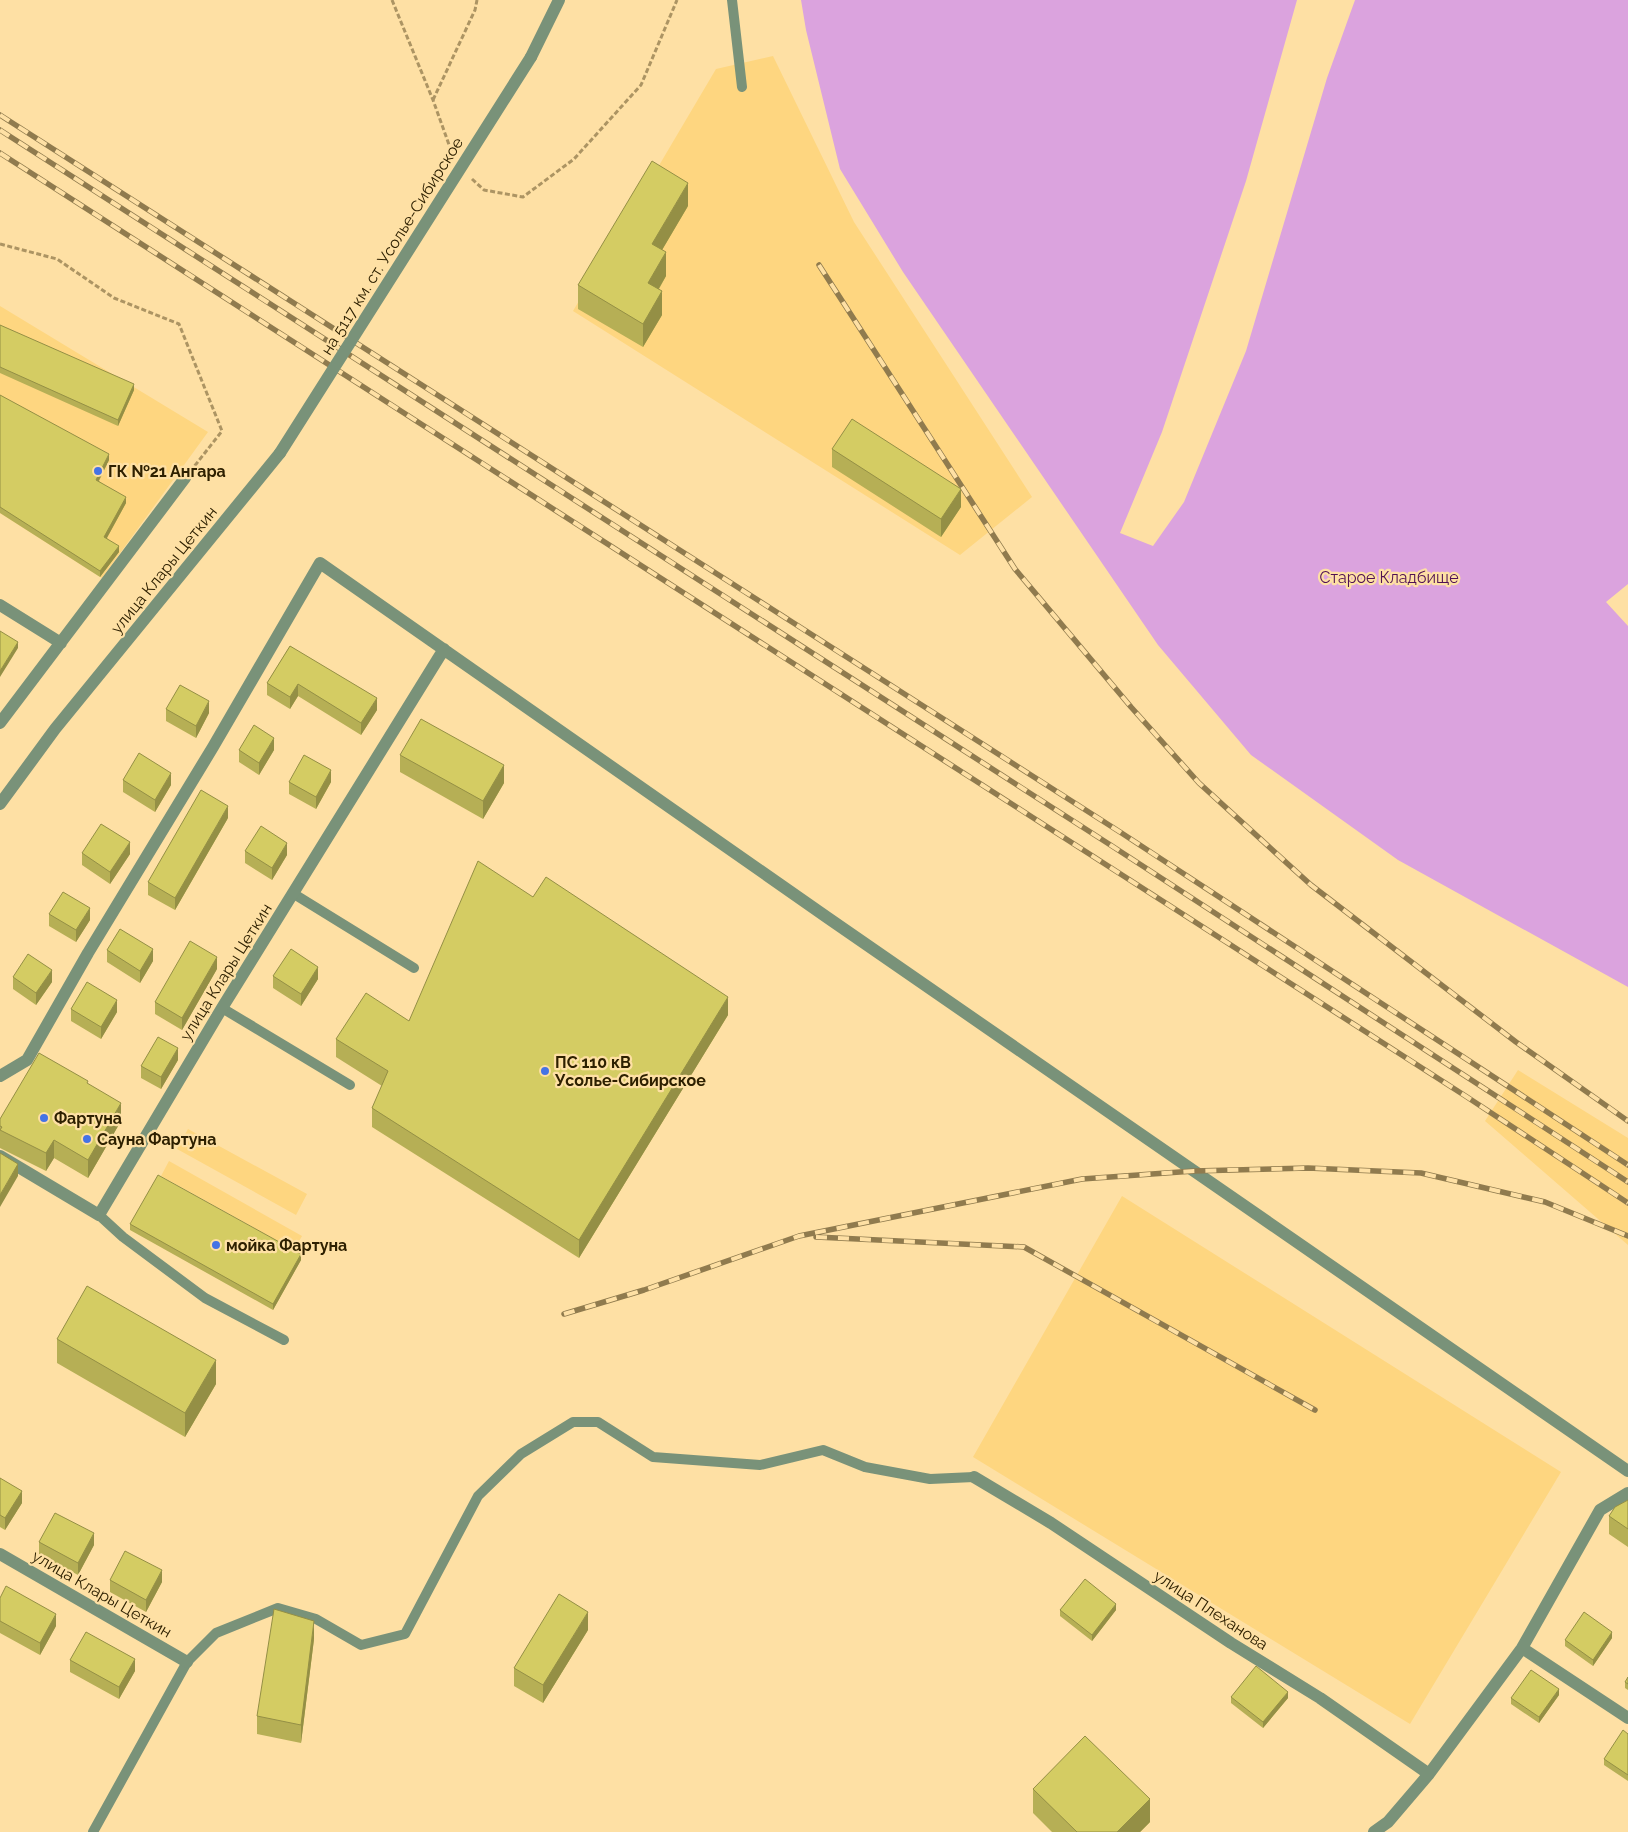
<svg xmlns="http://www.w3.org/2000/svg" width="1628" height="1832" viewBox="0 0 1628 1832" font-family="Raleway,sans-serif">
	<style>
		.built { fill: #fed680 }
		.green { fill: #dba3de }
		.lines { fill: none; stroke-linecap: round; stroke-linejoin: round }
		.path { stroke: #ac9463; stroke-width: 3; stroke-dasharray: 5 2.5; stroke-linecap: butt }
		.service { stroke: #799279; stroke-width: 10 }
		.minor { stroke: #799279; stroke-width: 12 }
		.tertiary { stroke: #799279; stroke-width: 12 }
		.rail-casing { stroke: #907b4e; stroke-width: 5.5 }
		.rail { stroke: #fee0a4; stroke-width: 4; stroke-dasharray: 11; stroke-linecap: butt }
		.tertiary-bridge { stroke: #799279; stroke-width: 12 }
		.wall { fill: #b6af55 }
		.shaded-wall { fill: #948f45 }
		.building { fill: #d4cc63; stroke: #948f45 }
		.poi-dot { fill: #4573e5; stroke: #fee0a4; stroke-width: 2 }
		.labels { text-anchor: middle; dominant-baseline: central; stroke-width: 4.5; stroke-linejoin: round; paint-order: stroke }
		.street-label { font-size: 16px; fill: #2e2000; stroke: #fee0a4 }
		.poi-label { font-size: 16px; font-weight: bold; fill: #2e2000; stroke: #fee0a4; text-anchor: start }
		.park-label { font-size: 16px; fill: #4f1054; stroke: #fee0a4 }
	</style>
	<rect width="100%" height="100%" fill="#fee0a4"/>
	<path class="built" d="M773,56L854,222L1032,497L960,555L573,311L716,69Z
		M0,306L208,432L102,578L0,513Z
		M1518,1070L1628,1138V1245L1485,1121Z
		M188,1129L307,1194L296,1215L177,1149Z
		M169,1161L302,1236L294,1250L161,1176Z
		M1122,1196L1561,1472L1410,1724L973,1457Z"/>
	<path class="green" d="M801,0H1297L1246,181L1162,432L1120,533L1153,546L1184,502L1246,351L1327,78L1355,0H1628V584L1606,602L1628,626V987L1398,860L1251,755L1158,645L903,272L840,169L806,30Z"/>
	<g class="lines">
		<path class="path" d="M392,0L433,100L452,153
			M433,100L475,10L477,0
			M472,179L484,190L523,197L574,159L641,85L677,0
			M0,244L57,259L114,298L179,324L222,431L193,468"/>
		<path class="service" d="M732,0L742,87
			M294,894L414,968
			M222,1008L350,1085
			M99,1215L123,1237L205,1298L284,1340
			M93,1832L187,1662L216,1633L278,1608L316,1619L361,1645L405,1634L478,1496L521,1454L573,1422H598L653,1457L760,1465L823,1450L865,1467L930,1479L974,1477"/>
		<path class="minor" d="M0,605L61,643
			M0,723L185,478
			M0,1076L27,1060L88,953L213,747L320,563L828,918L1628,1471
			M0,1156L99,1215L222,1008L444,649
			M974,1477L1051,1523L1231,1643L1320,1698L1429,1774
			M0,1554L187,1662
			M1522,1648L1628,1718
			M1374,1832L1388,1822L1429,1774L1522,1648L1600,1510L1628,1493"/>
		<path class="tertiary" d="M531,57L559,0
			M0,804L55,729L280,453"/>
		<defs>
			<path id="rail" d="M0,115L1120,832L1628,1165
				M0,130L1112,846L1628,1182
				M0,153L1467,1097L1628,1203
				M819,265L1015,569L1131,707L1199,783L1311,885L1516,1042L1628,1121
				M816,1237L1024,1247L1315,1410
				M564,1314L644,1290L799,1236L1082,1179L1194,1171L1308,1168L1421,1173L1545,1202L1628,1236"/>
		</defs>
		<use href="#rail" class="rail-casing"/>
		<use href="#rail" class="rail"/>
		<path class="tertiary-bridge" d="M280,453L531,57"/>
	</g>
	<path class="wall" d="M688,206L662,250L666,276L659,289L662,315L643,347L578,309V285Z
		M0,325L134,390L118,426L0,373Z
		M0,395L109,460L99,481L126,503L107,538L119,552L100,577L0,513Z
		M832,449L961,507L941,537L832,467Z
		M290,646L377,710L361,735L298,696L290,709L267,695V683Z
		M166,709L209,713L196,738L166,721Z
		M239,750H274L259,775L239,762Z
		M400,755L504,783L483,819L400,772Z
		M123,780L171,785L155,812L123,792Z
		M289,782H331L316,809L289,794Z
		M228,818L175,910L148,895V882Z
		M245,851L287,855L272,880L245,863Z
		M82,853L130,854L110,884L82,865Z
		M533,897L728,1015L579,1258L372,1127V1108L382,1086L336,1057V1039L409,1021Z
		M49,914L90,920L76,942L49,926Z
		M107,950L153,961L140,983L107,962Z
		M217,969L182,1030L155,1014V1002Z
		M273,976L318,979L301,1006L273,988Z
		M13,977L52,982L36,1005L13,989Z
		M71,1009L117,1012L101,1039L71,1021Z
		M178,1060L161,1089L141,1078V1066Z
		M88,1084L121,1121L88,1178L54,1158L46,1171L0,1148V1119Z
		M130,1224L301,1260L273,1310L130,1230Z
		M57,1339L216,1384L185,1437L57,1363Z
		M0,1478L22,1503L5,1530L0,1527Z
		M1628,1500V1547L1609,1534V1516Z
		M39,1542L94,1545L78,1575L39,1554Z
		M110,1580L162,1582L146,1612L110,1592Z
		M0,1598L56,1626L40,1655L0,1633Z
		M1060,1610H1116L1092,1641L1060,1616Z
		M588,1630L543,1703L514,1686V1668Z
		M1612,1638L1593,1666L1565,1646V1640Z
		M314,1639L301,1743L257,1734V1716Z
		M70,1660L135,1671L119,1699L70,1672Z
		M1628,1677V1690L1625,1688V1682Z
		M1559,1695L1539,1723L1511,1704V1698Z
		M1231,1697L1288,1698L1263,1728L1231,1703Z
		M1628,1734V1781L1604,1765V1759Z
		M1033,1789L1150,1822L1140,1832H1052L1033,1813Z"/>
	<path class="shaded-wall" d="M688,183V206L652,267V244Z
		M666,252V276L648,307V283Z
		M662,291V315L643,347V324Z
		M134,384V390L118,426V420Z
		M109,454V460L96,486V480Z
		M961,489V507L941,537V519Z
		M126,497V503L104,543V537Z
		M119,546V552L100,577V571Z
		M18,642V648L0,677V671Z
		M298,684V696L290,709V697Z
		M377,698V710L361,735V723Z
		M209,701V713L196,738V726Z
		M274,738V750L259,775V763Z
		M504,765V783L483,819V801Z
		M331,770V782L316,809V797Z
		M171,773V785L155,812V800Z
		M228,806V818L175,910V898Z
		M130,842V854L110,884V872Z
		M287,843V855L272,880V868Z
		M90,908V920L76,942V930Z
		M153,949V961L140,983V971Z
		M217,957V969L182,1030V1018Z
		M318,967V979L301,1006V994Z
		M52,970V982L36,1005V993Z
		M728,997V1015L579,1258V1240Z
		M117,1000V1012L101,1039V1027Z
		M178,1048V1060L161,1089V1077Z
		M121,1103V1121L88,1178V1160Z
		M54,1140V1158L46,1171V1153Z
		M18,1164V1176L0,1207V1195Z
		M301,1254V1260L273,1310V1304Z
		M216,1360V1384L185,1437V1413Z
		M22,1491V1503L5,1530V1518Z
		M94,1533V1545L78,1575V1563Z
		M162,1570V1582L146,1612V1600Z
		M1116,1604V1610L1092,1641V1635Z
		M588,1612V1630L543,1703V1685Z
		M56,1614V1626L40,1655V1643Z
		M314,1621V1639L301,1743V1725Z
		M1612,1632V1638L1593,1666V1660Z
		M135,1659V1671L119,1699V1687Z
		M1559,1689V1695L1539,1723V1717Z
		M1288,1692V1698L1263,1728V1722Z
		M1150,1799V1822L1140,1832H1117Z"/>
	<path class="building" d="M652,161L688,183L652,244L666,252L648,283L662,291L643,324L578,285Z
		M0,325L134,384L118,420L0,367Z
		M0,395L109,454L96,480L126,497L104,537L119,546L100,571L0,507Z
		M852,419L961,489L941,519L832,449Z
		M0,631L18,642L0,671Z
		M290,646L377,698L361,723L298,684L290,697L267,683Z
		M180,685L209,701L196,726L166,709Z
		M421,719L504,765L483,801L400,755Z
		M254,725L274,738L259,763L239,750Z
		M139,753L171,773L155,800L123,780Z
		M304,755L331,770L316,797L289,782Z
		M201,790L228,806L175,898L148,882Z
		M101,824L130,842L110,872L82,853Z
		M261,826L287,843L272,868L245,851Z
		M478,861L533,897L546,877L728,997L579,1240L372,1108L388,1071L336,1039L366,993L409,1021Z
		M63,892L90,908L76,930L49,914Z
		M120,929L153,949L140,971L107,950Z
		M190,941L217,957L182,1018L155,1002Z
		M291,949L318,967L301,994L273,976Z
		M28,954L52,970L36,993L13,977Z
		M87,982L117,1000L101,1027L71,1009Z
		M158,1037L178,1048L161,1077L141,1066Z
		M39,1053L88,1081L87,1083L121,1103L88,1160L54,1140L46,1153L0,1130L2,1127L0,1126V1119Z
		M0,1153L18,1164L0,1195Z
		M158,1175L301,1254L273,1304L130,1224Z
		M87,1286L216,1360L185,1413L57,1339Z
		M0,1478L22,1491L5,1518L0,1515Z
		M1628,1500V1529L1609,1516L1615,1507Z
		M55,1513L94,1533L78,1563L39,1542Z
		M125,1551L162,1570L146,1600L110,1580Z
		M1085,1579L1116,1604L1092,1635L1060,1610Z
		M6,1586L56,1614L40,1643L0,1621V1598Z
		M559,1594L588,1612L543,1685L514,1668Z
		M274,1609L314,1621L301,1725L257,1716Z
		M1584,1612L1612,1632L1593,1660L1565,1640Z
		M86,1632L135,1659L119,1687L70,1660Z
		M1256,1666L1288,1692L1263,1722L1231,1697Z
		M1531,1670L1559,1689L1539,1717L1511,1698Z
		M1628,1677V1684L1625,1682Z
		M1623,1730L1628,1734V1775L1604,1759Z
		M1085,1736L1150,1799L1117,1832H1077L1033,1789Z"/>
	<g class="poi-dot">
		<circle cx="98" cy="471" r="5"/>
		<circle cx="545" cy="1071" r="5"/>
		<circle cx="44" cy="1118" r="5"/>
		<circle cx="87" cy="1139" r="5"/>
		<circle cx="216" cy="1245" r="5"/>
	</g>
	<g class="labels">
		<g class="street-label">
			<text transform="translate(392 246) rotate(-58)">на 5117 км. ст. Усолье-Сибирское</text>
			<text transform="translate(164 570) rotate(-51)">улица Клары Цеткин</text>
			<text transform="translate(226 972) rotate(-58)">улица Клары Цеткин</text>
			<text transform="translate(102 1594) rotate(30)">улица Клары Цеткин</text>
			<text transform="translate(1211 1610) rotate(33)">улица Плеханова</text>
		</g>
		<g class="poi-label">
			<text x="108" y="471">ГК №21 Ангара</text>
			<text x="555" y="1062">ПС 110 кВ<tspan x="555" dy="18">Усолье-Сибирское</tspan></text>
			<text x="54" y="1118">Фартуна</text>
			<text x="97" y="1139">Сауна Фартуна</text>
			<text x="226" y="1245">мойка Фартуна</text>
		</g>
		<g class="park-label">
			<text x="1389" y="577">Старое Кладбище</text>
		</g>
	</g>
</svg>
